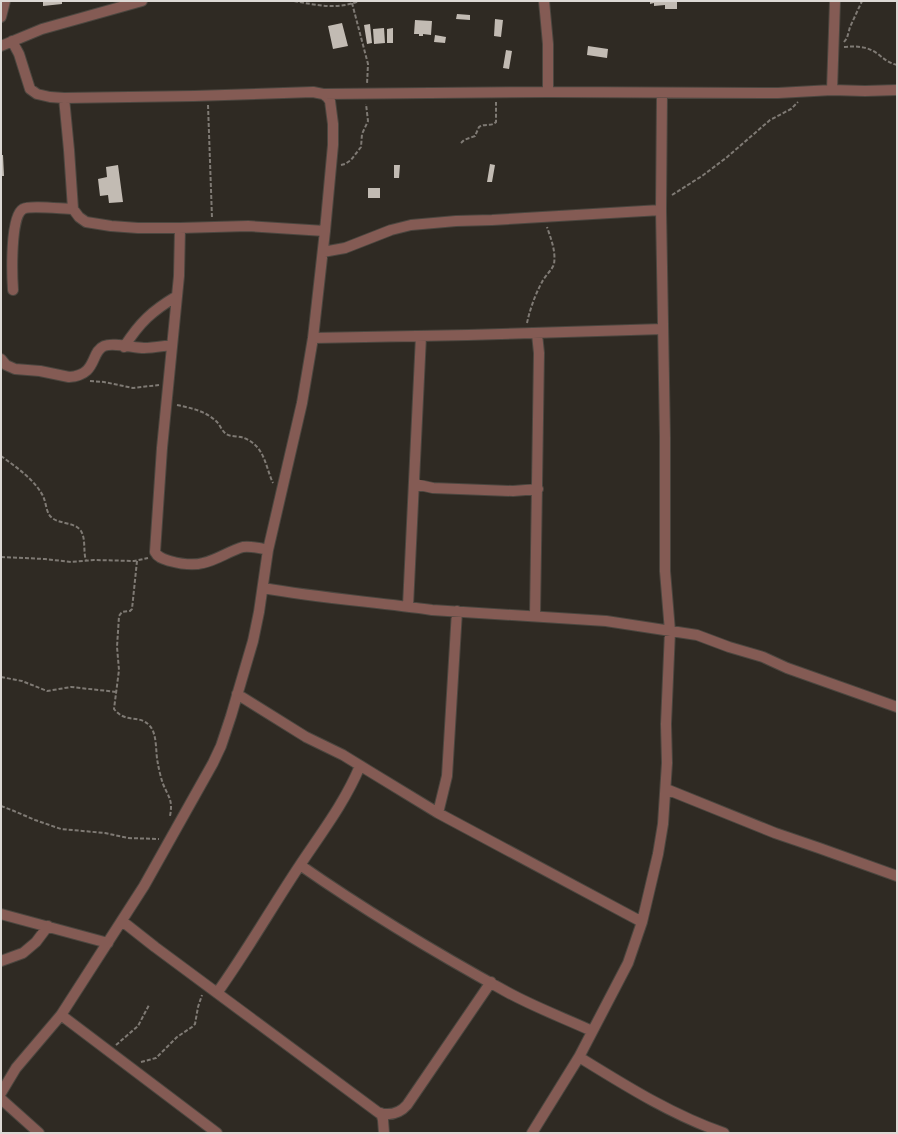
<svg xmlns="http://www.w3.org/2000/svg" width="898" height="1134" viewBox="0 0 898 1134" font-family="'Noto Sans',sans-serif">
	<style>
		.building { fill: #c2bbb3 }
		.lines { fill: none; stroke-linecap: round; stroke-linejoin: round }
		.minor-casing { stroke: #4b463f; stroke-width: 12 }
		.path { stroke: #7f7a74; stroke-width: 2; stroke-dasharray: 4 2; stroke-linecap: butt }
		.minor { stroke: #845b54; stroke-width: 10 }
	</style>
	<rect width="100%" height="100%" fill="#2f2a23"/>
	<path class="building" d="M43,1H62V4L43,6Z
		M650,1H677V9H665V5L654,6V3L650,4Z
		M457,14L470,15V20L456,19Z
		M495,19L503,20L501,37L494,36Z
		M415,20L432,21L431,35L423,34V36H419V34H414Z
		M342,23L348,46L333,49L328,26Z
		M370,24L372,43L367,44L364,25Z
		M384,28L385,43L374,44L373,29Z
		M393,28V43H387V29Z
		M435,35L446,37L445,43L434,42Z
		M588,46L608,49L607,58L587,55Z
		M506,50L512,51L509,69L503,68Z
		M1,155H3L4,176H1Z
		M490,164L495,165L492,182H487Z
		M118,165L123,202L109,203L108,195L100,196L98,179L107,177L106,167Z
		M394,165H400L399,178H394Z
		M368,188H380V198H368Z"/>
	<g class="lines">
		<defs>
			<path id="minor" d="M544,1L548,44V92
				M1,17L5,1
				M1,46L42,29L142,1
				M832,90L835,1
				M323,94L548,92L778,93L832,90L865,91L897,90
				M64,98L69,150L73,209L79,217L86,222L111,226L138,228H180L248,226L325,231
				M180,228L179,276L162,448L155,552C158,558 164,559 170,561C181,564 192,566 203,563C217,560 229,551 243,547C252,546 260,548 268,550
				M323,252L345,248L391,230L411,225L456,221L492,220L661,210
				M13,290C12,275 10,216 23,209C30,205 63,209 73,209
				M313,338L468,335L663,329
				M124,347C140,322 152,311 177,296
				M1,359L6,365L15,369L40,371L69,377C98,375 90,352 104,346C113,342 134,348 144,348C153,348 163,346 172,345
				M415,484L433,488L513,491L538,489
				M263,588C319,598 376,602 432,610L606,621L697,635L729,647L763,657L787,668L897,707
				M408,606C413,516 417,426 421,336
				M535,616L539,353L537,334
				M237,694L306,737L343,755L369,771L438,813L642,922
				M666,789L775,833L819,848L897,876
				M438,813L447,776L457,611
				M300,865C366,911 436,953 507,992C534,1007 564,1018 592,1031
				M1,914L108,943
				M122,921L155,947L379,1113C391,1116 400,1113 407,1105L491,982
				M1,961L23,953L36,942L48,926
				M217,993C247,951 272,907 300,865C322,832 345,802 360,766
				M61,1015L217,1133
				M579,1057C626,1086 672,1115 724,1133
				M1,1093L16,1068L61,1015L144,886L213,763L221,746L231,716L253,641L259,612L268,550L302,403L313,338L325,231L333,145V124L330,101L327,97L323,94L313,92L194,96L64,98L50,97L37,94L30,89L19,54L12,41
				M1,1099L39,1133
				M381,1113L383,1120L384,1133
				M532,1133L579,1057L628,963L642,922L658,854L663,824L667,763L666,724L670,631L665,571V437L661,210L662,93"/>
		</defs>
		<use href="#minor" class="minor-casing"/>
		<path class="path" d="M294,1C316,5 337,10 359,1
			M352,3L368,64L367,84
			M844,42L847,38L850,27L862,1
			M844,47C856,46 867,46 878,54C884,59 889,63 897,65
			M208,105L212,218
			M461,143L464,140L475,136L479,127C485,123 491,127 496,122V102
			M341,165L345,164L351,160L361,147L362,134L368,121L366,104
			M672,195L702,176L726,158L770,120L791,109L798,102
			M527,323C530,309 535,295 542,282C545,276 552,270 554,264C556,251 551,239 547,227
			M90,381L104,382L133,388L159,385
			M177,405C191,408 206,411 217,422C220,425 222,431 226,434C231,437 239,436 244,438C265,446 265,466 273,483
			M1,456C16,467 34,479 43,496C46,502 46,511 50,516C58,525 74,521 81,531C86,539 83,551 86,561
			M1,557L45,559L71,562L94,560L134,561L148,558
			M137,561L132,609L130,611L122,612L119,616L117,647L119,670L114,709C126,724 138,714 149,725C158,734 155,752 158,764C159,770 161,778 163,784C169,798 173,800 170,816
			M1,677L22,681L47,691L71,687L117,692
			M1,806L14,811L35,820L61,829L105,833L128,838L159,839
			M116,1045L138,1026L149,1005
			M141,1062L156,1058L177,1037L192,1027L195,1024L198,1007L202,995"/>
		<use href="#minor" class="minor"/>
	</g>
	<rect width="898" height="1134" fill="none" stroke="#ddd9d5" stroke-width="4"/>
</svg>
